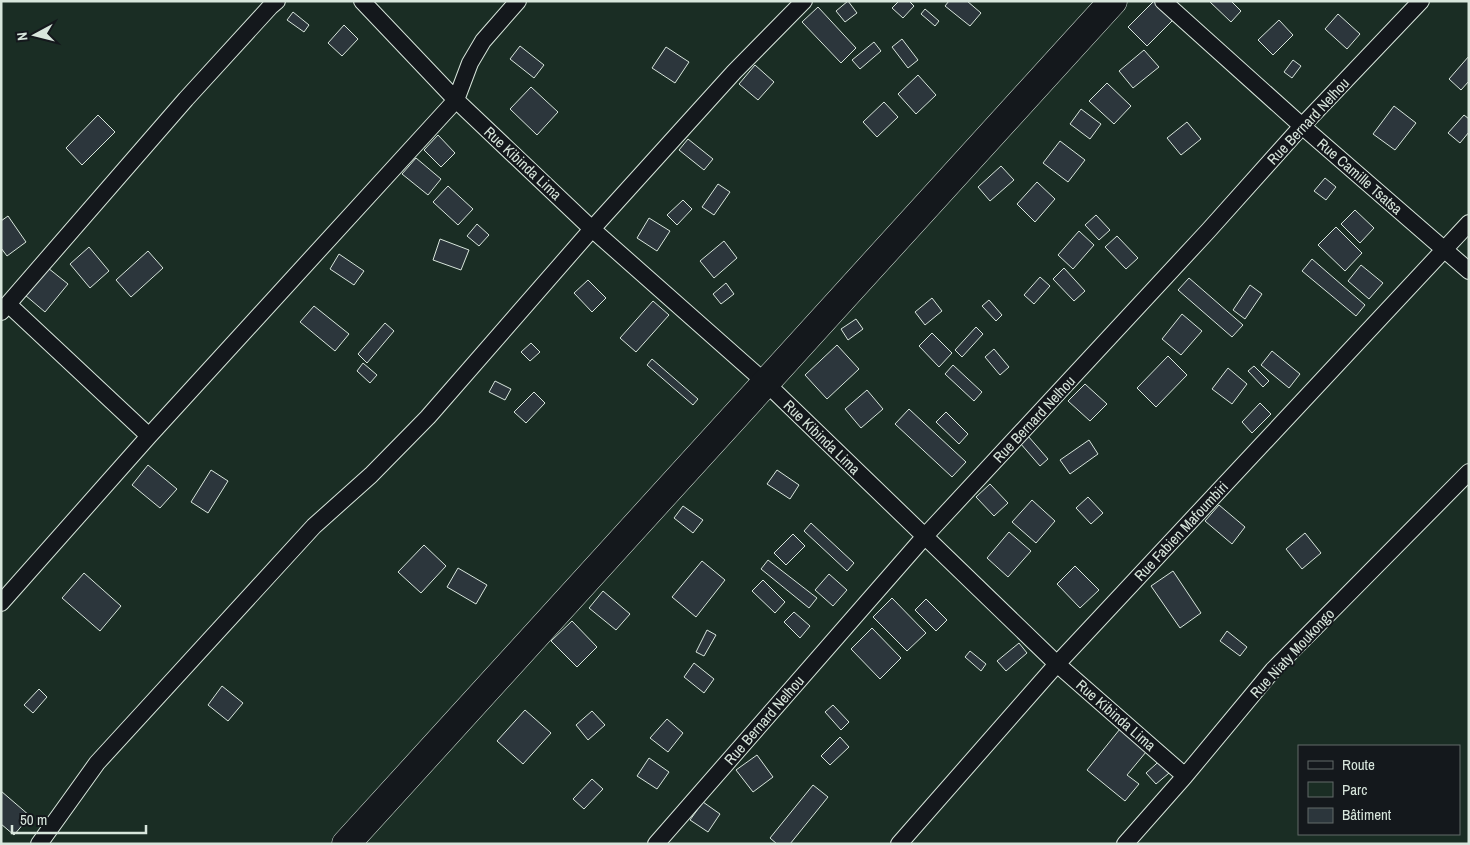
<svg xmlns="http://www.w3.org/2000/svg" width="1470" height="845" viewBox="0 0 1470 845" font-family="'Archivo Narrow',sans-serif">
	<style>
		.green { fill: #1a2d24; stroke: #939e99; fill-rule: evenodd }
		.building { fill: #2c363c; stroke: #d8e6dc }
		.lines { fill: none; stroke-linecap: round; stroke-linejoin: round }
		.street-casing { stroke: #d8e6dc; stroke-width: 18 }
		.highway-casing { stroke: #d8e6dc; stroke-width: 29 }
		.street { stroke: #14181c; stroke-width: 16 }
		.highway { stroke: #14181c; stroke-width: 28 }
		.labels { text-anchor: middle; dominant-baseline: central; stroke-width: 4; stroke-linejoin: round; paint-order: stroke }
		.street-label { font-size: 15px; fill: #d8e6dc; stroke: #14181c }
	</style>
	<rect width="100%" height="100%" fill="#14181c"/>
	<path class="green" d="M1,1H1469V844H1ZM1299,746H1459V834H1299Z"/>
	<path class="building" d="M848,1L857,13L845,22L836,11Z
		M899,1H909L914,6L903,18L892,8Z
		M949,1H967L981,13L970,26L945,6Z
		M1154,1L1173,20L1147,46L1128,27Z
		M1209,1H1231L1241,11L1231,22Z
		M818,7L856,48L841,63L802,22Z
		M925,9L939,21L935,26L921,14Z
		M293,12L309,25L304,32L287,20Z
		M1338,14L1360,34L1347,49L1325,29Z
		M1279,20L1293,35L1273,55L1258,40Z
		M344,25L358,39L342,56L328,43Z
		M902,39L918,60L908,68L892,47Z
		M874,42L881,51L860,69L852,60Z
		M520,46L544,65L534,78L510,59Z
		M666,47L689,62L675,83L652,68Z
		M1144,50L1159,67L1133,88L1119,71Z
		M1469,56V81L1461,90L1449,79Z
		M1293,60L1301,66L1292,78L1284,72Z
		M755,65L774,82L758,100L739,84Z
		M918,75L936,95L916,114L898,94Z
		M1107,83L1131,106L1114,124L1089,101Z
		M531,87L558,112L537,135L510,109Z
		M884,102L898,117L877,137L863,122Z
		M1394,106L1416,123L1395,150L1373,134Z
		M1081,109L1101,124L1090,139L1070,124Z
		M98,115L115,132L82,165L66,148Z
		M1464,115L1469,119V132L1460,143L1448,133Z
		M1187,122L1201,139L1181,155L1167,138Z
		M438,135L455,153L441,167L424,150Z
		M688,139L713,159L704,170L679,150Z
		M1060,141L1085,160L1068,182L1043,163Z
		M416,158L441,179L428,195L402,174Z
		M1001,166L1014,180L990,201L978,187Z
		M1325,178L1336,187L1326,200L1314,191Z
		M1037,182L1055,199L1035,222L1017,204Z
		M718,184L730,192L714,215L702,207Z
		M448,186L473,209L458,225L433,202Z
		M683,200L692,209L677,225L667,215Z
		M1355,210L1374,228L1360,243L1341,224Z
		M1096,215L1110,230L1099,240L1085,225Z
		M8,216L26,242L7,256L1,248V221Z
		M649,218L670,231L657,251L637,238Z
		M477,224L489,235L479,246L467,236Z
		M1336,227L1362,253L1345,271L1318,245Z
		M1079,231L1094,245L1073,269L1058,255Z
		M1117,236L1138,258L1126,269L1105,247Z
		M440,239L469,250L461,270L433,260Z
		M724,241L737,258L714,278L700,261Z
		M89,247L109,271L90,288L70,264Z
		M148,251L163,268L131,297L116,280Z
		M339,254L364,271L354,285L330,269Z
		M1312,259L1365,305L1356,316L1302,271Z
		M1361,265L1383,283L1369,299L1348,281Z
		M48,268L68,284L45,312L25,295Z
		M1064,268L1085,291L1074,301L1053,279Z
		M1040,277L1050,286L1034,304L1024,295Z
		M1189,278L1243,325L1232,337L1178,290Z
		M588,280L606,298L592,312L574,293Z
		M726,283L734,294L721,304L713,294Z
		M1250,285L1262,294L1245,319L1233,310Z
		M932,298L942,311L925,325L915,312Z
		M989,300L1002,315L996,321L982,306Z
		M653,301L669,315L636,352L620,338Z
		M314,306L349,334L335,351L300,322Z
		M1182,314L1202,331L1181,355L1162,339Z
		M856,319L863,329L848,340L841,329Z
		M385,323L394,331L367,363L358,354Z
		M976,327L983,334L962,357L955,350Z
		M932,333L952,353L939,367L919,346Z
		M531,343L540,352L530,361L521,352Z
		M837,345L859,369L827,399L805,375Z
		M994,349L1009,367L1000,375L985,357Z
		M1272,351L1300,374L1289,388L1261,365Z
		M1168,356L1187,375L1156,407L1137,388Z
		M652,359L698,399L693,405L647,365Z
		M363,363L377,375L370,383L357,371Z
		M953,365L982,392L974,401L945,374Z
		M1254,366L1269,381L1263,387L1248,371Z
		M1228,368L1247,384L1232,404L1212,389Z
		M495,381L511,389L505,400L489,392Z
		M1085,384L1107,404L1090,421L1068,401Z
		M867,390L883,409L861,428L845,409Z
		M534,392L545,403L526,423L514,412Z
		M1260,403L1271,414L1252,433L1242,422Z
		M909,409L966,462L952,477L895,424Z
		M946,412L968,434L959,444L936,422Z
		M1028,436L1048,459L1040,466L1020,443Z
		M1089,440L1098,454L1070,474L1060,460Z
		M148,465L177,489L160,508L132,485Z
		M211,470L228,481L208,513L191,502Z
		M777,470L799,485L790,499L767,484Z
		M990,484L1008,503L994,516L976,497Z
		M1088,497L1103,513L1091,524L1076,508Z
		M1032,500L1055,521L1036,543L1012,522Z
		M1219,505L1245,527L1232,544L1205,521Z
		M683,506L703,520L693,533L674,518Z
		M811,523L854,563L847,571L804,531Z
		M1009,532L1031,551L1008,577L987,558Z
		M1305,533L1321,553L1302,569L1286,549Z
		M793,534L805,546L786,565L774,553Z
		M424,545L446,566L421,593L398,572Z
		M768,560L817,598L809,608L761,569Z
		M702,561L725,580L696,617L672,597Z
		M1075,566L1099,590L1080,608L1057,584Z
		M458,568L487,585L476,604L447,587Z
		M1173,571L1201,613L1180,628L1151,586Z
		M84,573L121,606L100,631L62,598Z
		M829,574L847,590L833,606L815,590Z
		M763,580L785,602L775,613L752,591Z
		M603,591L630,614L616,630L589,608Z
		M892,598L926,633L907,651L873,617Z
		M926,599L947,620L936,631L915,610Z
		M794,612L810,626L800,638L784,622Z
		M572,621L597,647L577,667L551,641Z
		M872,628L901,658L880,679L851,649Z
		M707,630L716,635L704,656L696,652Z
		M1227,631L1247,647L1240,656L1220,641Z
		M1019,643L1027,653L1006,671L997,661Z
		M970,651L986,664L981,671L965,657Z
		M694,663L714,679L704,693L684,677Z
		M222,686L243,703L228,721L208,705Z
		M39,689L47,697L33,713L24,705Z
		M833,705L849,722L841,730L825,712Z
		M525,710L551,733L523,764L497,741Z
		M592,711L605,725L588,740L576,725Z
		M667,719L683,733L668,752L650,738Z
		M1124,724L1151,746L1127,775L1139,784L1125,801L1087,770Z
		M840,737L849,747L830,765L821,756Z
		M757,755L773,777L753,792L736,770Z
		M1165,756L1175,768L1156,784L1146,773Z
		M649,758L669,772L657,789L637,776Z
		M592,779L603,789L584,809L573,799Z
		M813,785L828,797L790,844H777L770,838Z
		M1,791L30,816L14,835L1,824Z
		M703,802L720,814L708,832L690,820Z"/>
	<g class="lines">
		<defs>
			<path id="street" d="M362,1L456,100L592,229L766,383L1057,664L1185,776
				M1163,1L1302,126L1469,271
				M8,304L149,436
				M1,312L186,99L270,7L277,1
				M1,603L149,436L456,100L470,63L483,41L518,1
				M39,844L97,763L314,526L371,475L428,417L592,229L734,72L804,1
				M656,844L925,536L1208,231L1302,126L1421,1
				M899,844L1057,664L1469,223
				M1125,844L1185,776L1273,670L1469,472"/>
			<path id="highway" d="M346,844L1113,1"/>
		</defs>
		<use href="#street" class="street-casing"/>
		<use href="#highway" class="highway-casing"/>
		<use href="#street" class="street"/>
		<use href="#highway" class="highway"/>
	</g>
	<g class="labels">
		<g class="street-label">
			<text transform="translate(1308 121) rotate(-47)">Rue Bernard Nelhou</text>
			<text transform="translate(523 163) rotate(43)">Rue Kibinda Lima</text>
			<text transform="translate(1360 176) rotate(41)">Rue Camille Tsatsa</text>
			<text transform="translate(1034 419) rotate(-47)">Rue Bernard Nelhou</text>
			<text transform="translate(822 437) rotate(44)">Rue Kibinda Lima</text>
			<text transform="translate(1181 531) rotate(-47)">Rue Fabien Mafoumbiri</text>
			<text transform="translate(1292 653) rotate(-47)">Rue Niaty Moukongo</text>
			<text transform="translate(1116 715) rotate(41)">Rue Kibinda Lima</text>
			<text transform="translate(764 720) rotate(-49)">Rue Bernard Nelhou</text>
		</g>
	</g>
	<rect width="1470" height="845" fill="none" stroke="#d8e6dc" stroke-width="5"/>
	<rect x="1298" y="745" width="162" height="90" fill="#14181c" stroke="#626a69"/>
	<rect x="1308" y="761" width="25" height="8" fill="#14181c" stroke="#626a69"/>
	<text x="1342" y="770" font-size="15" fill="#d8e6dc">Route</text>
	<rect x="1308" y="782" width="25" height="15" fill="#1a2d24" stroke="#626a69"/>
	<text x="1342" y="795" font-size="15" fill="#d8e6dc">Parc</text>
	<rect x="1308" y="808" width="25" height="15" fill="#2c363c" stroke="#626a69"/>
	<text x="1342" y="820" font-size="15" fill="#d8e6dc">Bâtiment</text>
	<g transform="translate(35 35) rotate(263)" stroke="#14181c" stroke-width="4" paint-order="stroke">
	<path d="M0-4L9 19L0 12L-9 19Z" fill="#d8e6dc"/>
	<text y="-8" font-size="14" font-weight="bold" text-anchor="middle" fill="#d8e6dc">N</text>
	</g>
	<path d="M12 825v8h134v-8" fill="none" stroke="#d8e6dc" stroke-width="2.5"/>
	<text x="20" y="825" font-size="15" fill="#d8e6dc" stroke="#14181c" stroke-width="4" paint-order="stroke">50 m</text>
</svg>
